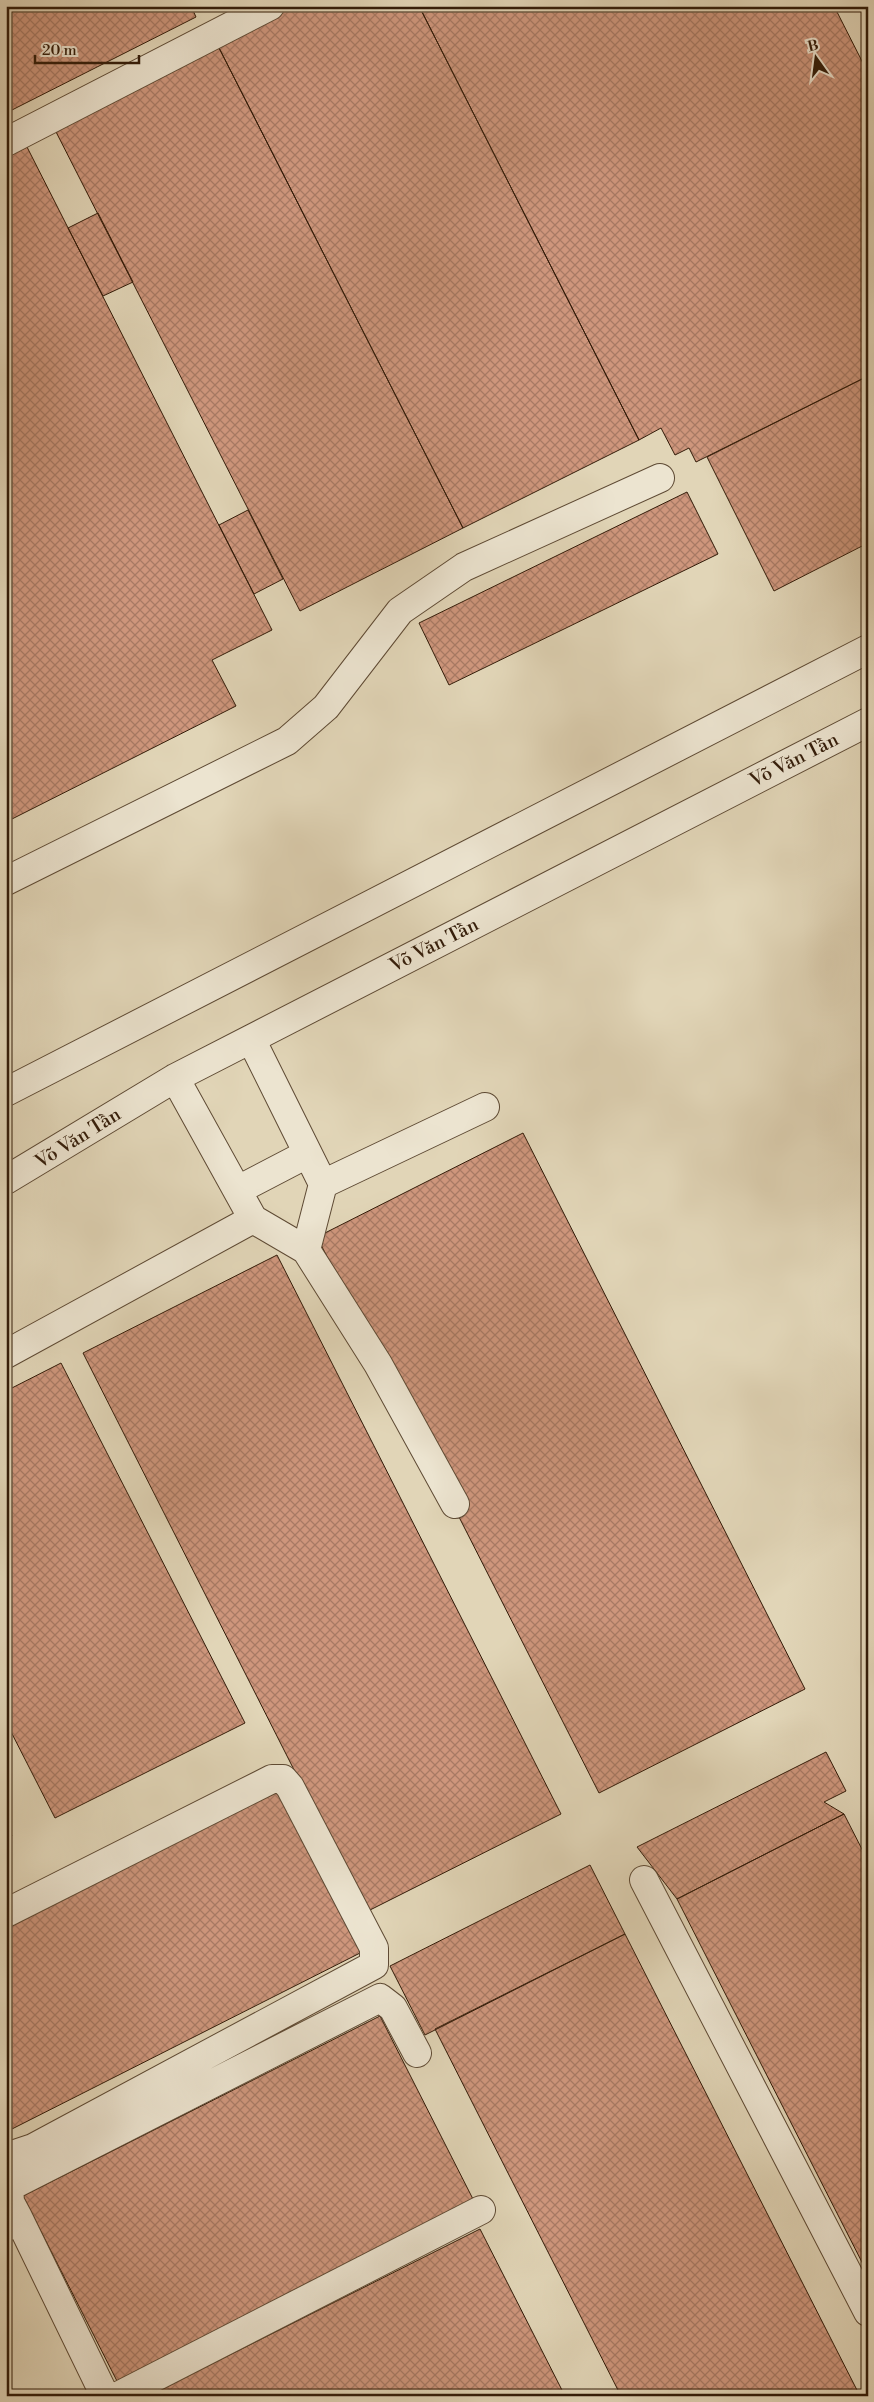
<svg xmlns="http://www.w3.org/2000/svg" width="874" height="2402" viewBox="0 0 874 2402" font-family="'Libre Bodoni',serif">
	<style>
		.building { fill: url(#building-cross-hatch); stroke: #331c09 }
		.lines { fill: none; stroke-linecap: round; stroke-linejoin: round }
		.minor-casing { stroke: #5e4a34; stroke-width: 30 }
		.minor { stroke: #ece4d0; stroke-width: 28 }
		.labels { text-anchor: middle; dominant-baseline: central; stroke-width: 4; stroke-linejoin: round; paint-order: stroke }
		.street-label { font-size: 19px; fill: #331c09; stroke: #ece4d0 }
	</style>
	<defs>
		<pattern id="building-cross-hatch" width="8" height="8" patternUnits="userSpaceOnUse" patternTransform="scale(1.25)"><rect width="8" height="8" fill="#ce967c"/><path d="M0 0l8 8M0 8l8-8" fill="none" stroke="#a87a64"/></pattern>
	</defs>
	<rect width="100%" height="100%" fill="#e1d5b7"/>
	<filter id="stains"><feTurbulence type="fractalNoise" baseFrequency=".004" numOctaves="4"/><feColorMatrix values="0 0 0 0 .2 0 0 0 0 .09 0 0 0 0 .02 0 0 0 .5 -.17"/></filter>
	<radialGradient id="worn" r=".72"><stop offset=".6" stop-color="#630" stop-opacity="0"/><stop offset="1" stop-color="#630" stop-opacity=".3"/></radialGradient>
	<path class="building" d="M6,6H191L196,17L6,113Z
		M286,6H419L639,440L463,528L216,42Z
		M419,6H834L868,73V376L696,462L689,448L675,455L661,428L639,440Z
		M216,42L463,528L300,611L52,124Z
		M27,147L272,630L212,660L236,706L6,822V157Z
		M98,213L133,282L103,296L68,228Z
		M868,376V543L774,591L707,457Z
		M687,492L718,554L449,685L419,623Z
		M248,510L283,579L254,594L219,525Z
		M523,1133L805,1689L599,1793L317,1237Z
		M277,1255L561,1814L366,1912L83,1353Z
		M61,1363L245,1723L55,1818L6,1722V1391Z
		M826,1752L846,1791L824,1802L844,1814L677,1899L637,1847Z
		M277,1779L364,1951L6,2132V1917Z
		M844,1814L868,1861V2274L677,1899Z
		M6,1824L12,1836L6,1839Z
		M590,1865L625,1934L425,2035L390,1966Z
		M625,1934L860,2396H621L435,2029Z
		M380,2016L476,2205L119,2385L23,2196Z
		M480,2229L565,2396H148Z"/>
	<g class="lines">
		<defs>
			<path id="minor" d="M6,142L270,6
				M6,881L287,741L326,707L400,611L464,567L660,478
				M251,1039L323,1184L306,1250
				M175,1078L253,1219L306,1250L378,1364L455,1504
				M6,1092L868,649
				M6,1180L175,1078L868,722
				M323,1184L485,1107
				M238,1190L307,1154
				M6,1354L253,1219
				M644,1880L868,2312
				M6,1913L272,1779H283L290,1787L374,1948V1965L33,2148L6,2157
				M18,2217L105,2396
				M6,2227L18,2217L10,2202L9,2187L380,1998L393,2008L417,2053
				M118,2396L481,2210"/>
		</defs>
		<use href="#minor" class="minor-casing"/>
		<use href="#minor" class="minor"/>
	</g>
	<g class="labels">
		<g class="street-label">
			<text transform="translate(794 760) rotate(-27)">Võ Văn Tần</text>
			<text transform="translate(434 945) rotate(-27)">Võ Văn Tần</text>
			<text transform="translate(78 1138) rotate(-32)">Võ Văn Tần</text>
		</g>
	</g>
	<rect width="874" height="2402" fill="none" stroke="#e1d5b7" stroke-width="25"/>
	<rect x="8" y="8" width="859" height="2387" fill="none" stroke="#331c09" stroke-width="2.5"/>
	<rect x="12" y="12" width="849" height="2377" fill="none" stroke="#331c09"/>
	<g transform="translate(816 58) rotate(346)" stroke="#ece4d0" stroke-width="4" paint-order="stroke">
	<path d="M0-4L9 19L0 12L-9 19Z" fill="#331c09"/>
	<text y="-8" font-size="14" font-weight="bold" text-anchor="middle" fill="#331c09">B</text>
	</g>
	<path d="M35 55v8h104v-8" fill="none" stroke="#331c09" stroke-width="2.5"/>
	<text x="42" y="55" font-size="15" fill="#331c09" stroke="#ece4d0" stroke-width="4" paint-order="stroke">20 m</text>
	<rect width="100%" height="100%" filter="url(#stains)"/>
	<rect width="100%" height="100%" fill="url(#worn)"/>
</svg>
